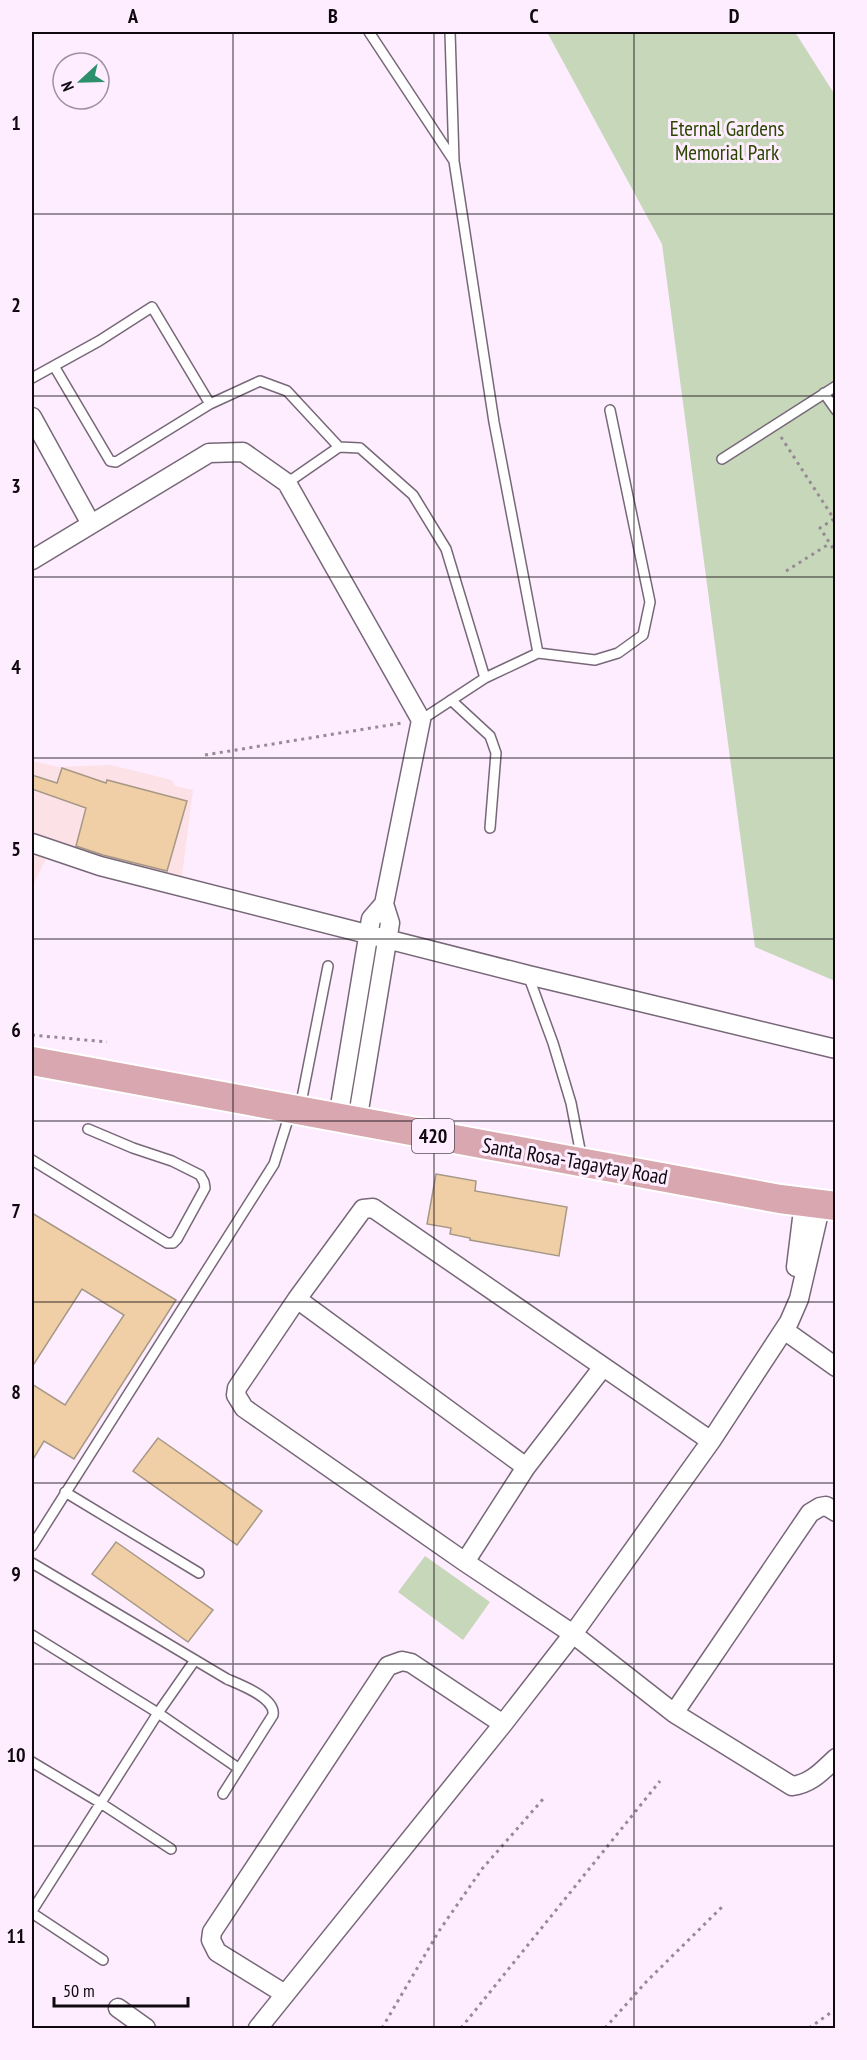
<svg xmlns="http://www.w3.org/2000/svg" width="867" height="2060" viewBox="0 0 867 2060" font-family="'PT Sans Narrow',sans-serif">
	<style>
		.education { fill: #fce1e6 }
		.green { fill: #c7d7ba }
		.building { fill: #f1cfa6; stroke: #a69886; stroke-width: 1.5 }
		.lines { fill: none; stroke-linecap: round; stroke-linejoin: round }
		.lane-casing { stroke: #776878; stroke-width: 12 }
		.street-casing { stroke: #776878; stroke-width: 21 }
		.primary-casing { stroke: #fff; stroke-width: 32 }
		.path { stroke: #978a97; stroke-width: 3; stroke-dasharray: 3 4.5; stroke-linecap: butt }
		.lane { stroke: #fff; stroke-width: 9 }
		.street { stroke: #fff; stroke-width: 18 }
		.primary { stroke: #d9a7b0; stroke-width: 28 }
		.grid { fill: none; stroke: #0f090f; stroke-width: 1.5; stroke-opacity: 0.55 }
		.labels { text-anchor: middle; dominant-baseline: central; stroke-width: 6; stroke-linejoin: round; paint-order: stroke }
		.shield { fill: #feecff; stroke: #574d57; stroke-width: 1.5 }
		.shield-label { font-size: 20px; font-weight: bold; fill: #0f090f }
		.park-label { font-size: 21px; fill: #2a4501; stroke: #feecff }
		.street-label { font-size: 21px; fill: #0f090f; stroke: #feecff }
		.neatline { fill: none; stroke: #0f090f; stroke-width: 2 }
		.grid-label { font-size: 20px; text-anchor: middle; font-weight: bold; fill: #0f090f }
	</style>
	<rect width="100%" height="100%" fill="#feecff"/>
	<path class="education" d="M32,761L58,767L110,765L172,780L175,786L193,790L181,883L32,838Z
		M32,850L48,855L32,887Z"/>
	<path class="green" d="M547,32H795L835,95V981L755,947L662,244Z
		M425,1556L490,1602L463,1640L398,1592Z"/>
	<path class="building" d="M62,768L106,783L107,780L187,801L167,871L103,855L76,846L86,808L32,789V775L57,783Z
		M436,1174L476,1181L475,1191L567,1207L559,1256L470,1240V1238L450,1234L451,1228L427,1224Z
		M32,1213L176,1300L74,1459L44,1441L32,1461V1384L65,1405L124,1315L82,1289L32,1367Z
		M158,1438L262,1511L237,1545L133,1471Z
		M116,1542L213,1610L188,1642L92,1574Z"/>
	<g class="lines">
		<defs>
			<path id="lane" d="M369,32L454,161L494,422L538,653L485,678
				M450,32L454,161
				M54,366L110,461L116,462L210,404
				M32,378L99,341L152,307L210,404L260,381L287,391L339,447
				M824,393L836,410
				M722,459L836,386
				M287,483L339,447L360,448L413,495L446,549L485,678L421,720
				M538,653L595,660L618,653L643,635L650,602L610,410
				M451,700L490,736L496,753L490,828
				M528,975L553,1043L571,1103L582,1160
				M300,1108L328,966
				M32,1160L167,1243H173L177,1239L205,1188L204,1182L200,1175L172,1161L133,1148L88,1129
				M65,1492L199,1573
				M32,1546L274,1164L290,1113
				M32,1563L227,1679C241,1685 276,1698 273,1715L223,1794
				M32,1635L158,1713L238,1768
				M32,1762L99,1802L171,1849
				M32,1911L158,1713L195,1660
				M32,1913L103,1960"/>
			<path id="street" d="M32,417L91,524
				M32,560L209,453L243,452L287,483L421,720L384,904L371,919L338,1118
				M32,843L100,866L528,975L836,1049
				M357,1122L390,923L384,904
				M796,1267L804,1202
				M297,1299L526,1467
				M784,1330L836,1367
				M711,1441L373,1208L363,1209L297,1299L237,1388L236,1395L244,1408L465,1562L573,1634L674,1713L792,1786C811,1784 822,1771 836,1758
				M465,1562L526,1467L603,1367
				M674,1713L810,1513L820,1507L826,1506L836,1512
				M285,1994L217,1952L211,1940L212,1932L388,1666L402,1661L411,1663L503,1724
				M118,2008L146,2028
				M258,2028L503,1724L573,1634L711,1441L789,1322L799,1299L821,1204"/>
			<path id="primary" d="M32,1061L780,1199L836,1206"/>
		</defs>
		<use href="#lane" class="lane-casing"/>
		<use href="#street" class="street-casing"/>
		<use href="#primary" class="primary-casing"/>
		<path class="path" d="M781,437L834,519
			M834,519L820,528L836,553
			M786,571L829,544
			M205,755L402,723
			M32,1035L107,1042
			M382,2028L439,1931L482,1869L544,1798
			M461,2028L660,1781
			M605,2028L647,1981L724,1905
			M809,2028L836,2009"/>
		<use href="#lane" class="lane"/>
		<use href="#street" class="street"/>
		<use href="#primary" class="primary"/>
	</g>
	<path class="grid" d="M233,32V2028M434,32V2028M634,32V2028M32,214H836M32,396H836M32,577H836M32,758H836M32,939H836M32,1121H836M32,1302H836M32,1483H836M32,1664H836M32,1846H836"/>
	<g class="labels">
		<rect class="shield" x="412" y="1119" width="42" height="34" rx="4.5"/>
		<g class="shield-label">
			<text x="433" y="1136">420</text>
		</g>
		<g class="park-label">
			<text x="727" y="128">Eternal Gardens<tspan x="727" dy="24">Memorial Park</tspan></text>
		</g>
		<g class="street-label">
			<text transform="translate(575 1161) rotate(10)">Santa Rosa-Tagaytay Road</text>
		</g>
	</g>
	<rect width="867" height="2060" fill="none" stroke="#feecff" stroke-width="66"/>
	<g transform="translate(81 81) rotate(248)"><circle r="28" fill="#feecff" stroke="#9e919f" stroke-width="1.5"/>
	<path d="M0-4.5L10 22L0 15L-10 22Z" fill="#2c906c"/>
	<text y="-9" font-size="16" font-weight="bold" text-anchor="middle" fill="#0f090f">N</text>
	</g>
	<path d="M54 1997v9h134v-9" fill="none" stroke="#0f090f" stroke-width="3"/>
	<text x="63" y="1997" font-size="18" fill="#0f090f" stroke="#feecff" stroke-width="4.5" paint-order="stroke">50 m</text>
	<rect x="33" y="33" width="801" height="1994" class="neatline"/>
	<g class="grid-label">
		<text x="133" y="23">A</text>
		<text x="333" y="23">B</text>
		<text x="534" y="23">C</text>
		<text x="734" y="23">D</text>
		<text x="16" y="130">1</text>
		<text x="16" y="312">2</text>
		<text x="16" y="493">3</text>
		<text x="16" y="674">4</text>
		<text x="16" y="856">5</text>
		<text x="16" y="1037">6</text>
		<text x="16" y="1218">7</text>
		<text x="16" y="1399">8</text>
		<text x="16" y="1581">9</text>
		<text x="16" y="1762">10</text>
		<text x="16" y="1943">11</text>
	</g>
</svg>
